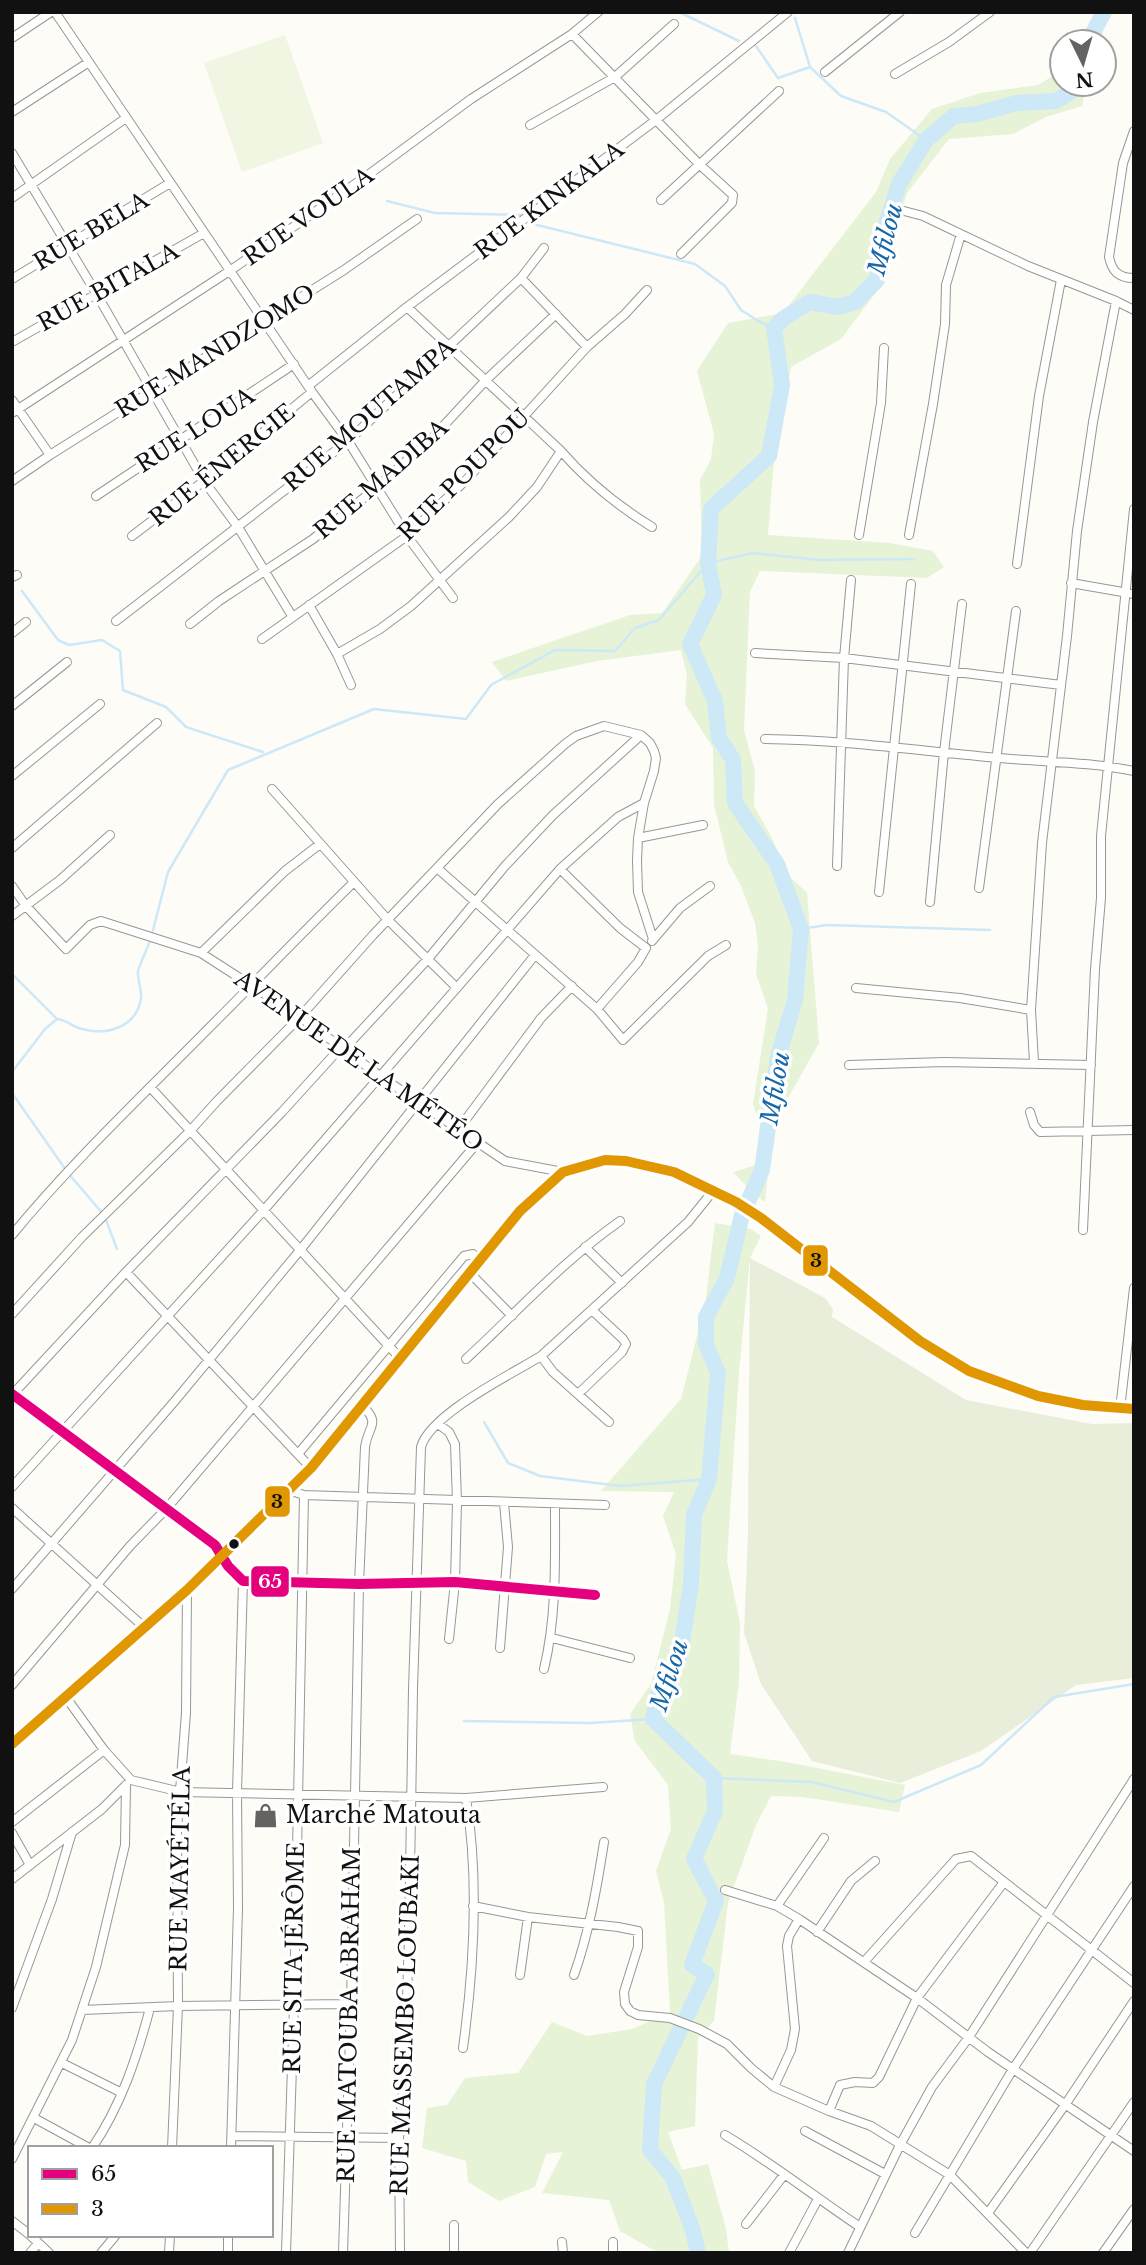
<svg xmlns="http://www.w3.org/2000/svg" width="1146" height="2265" viewBox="0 0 1146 2265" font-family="'Libre Baskerville',serif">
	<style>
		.green { fill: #e7f3d7 }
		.cemetery { fill: #e9eedb }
		.pitch { fill: #f0f6e1 }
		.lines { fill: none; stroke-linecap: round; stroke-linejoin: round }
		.stream { stroke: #cde8f7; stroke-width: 2.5 }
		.river { stroke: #cde8f7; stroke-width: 16 }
		.minor-casing { stroke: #979795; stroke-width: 10 }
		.tertiary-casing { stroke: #979795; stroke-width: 12 }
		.minor { stroke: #fffffe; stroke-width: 8 }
		.tertiary { stroke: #fffffe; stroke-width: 10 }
		.bus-1-casing { stroke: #fff; stroke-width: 16 }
		.bus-2-casing { stroke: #fff; stroke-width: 16 }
		.bus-1 { stroke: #e5007d; stroke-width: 10 }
		.bus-2 { stroke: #e09702; stroke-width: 10 }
		.bus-dot { fill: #111; stroke: #fff; stroke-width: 2.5 }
		.labels { text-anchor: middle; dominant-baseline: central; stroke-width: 7; stroke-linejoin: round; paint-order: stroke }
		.street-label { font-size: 23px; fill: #111; stroke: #fff }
		.poi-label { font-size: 23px; fill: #111; stroke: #fff; text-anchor: start }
		.water-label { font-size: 24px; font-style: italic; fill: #1768a6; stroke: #fff }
		.line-badge { stroke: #fff; stroke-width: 2.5 }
		.badge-label { font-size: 19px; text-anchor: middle; font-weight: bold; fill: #fff }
		.pale-badge-label { font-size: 19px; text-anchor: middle; font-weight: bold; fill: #111 }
	</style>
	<rect width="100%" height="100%" fill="#fdfcf7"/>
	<path class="green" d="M1104,26L1101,42H1078L1080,35Z
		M1062,70V84H1087L1082,106L1046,117L1013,134L949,139L907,193L891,244L883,283L841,339L791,367L774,461L768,535L890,543L933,551L944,567L927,578L760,571L750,592L744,730L755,771L754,806L772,838L786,873L807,893L819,1043L773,1125L765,1202L755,1195L733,1172L756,1165L760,1125L753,1104L768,1009L756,974L758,946L755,923L741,886L728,862L714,805L713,748L685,704L687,675L681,650L597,661L506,681L492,662L630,615L662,613L702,556L700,480L711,459L714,434L697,371L728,323L783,313L876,192L890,159L932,109L980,93L1038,85Z
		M715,1223L751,1229L761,1236L750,1258L739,1372L727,1561L740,1623L739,1682L730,1754L786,1762L905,1785L899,1812L803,1797L771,1796L756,1825L728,1903L714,2021L698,2038L695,2126L668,2132L682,2170L708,2164L726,2229L729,2253H659L620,2231L609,2200L542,2193L563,2152L546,2154L535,2187L499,2201L468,2182L466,2161L422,2148L427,2108L447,2105L465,2078L518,2073L552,2022L587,2036L632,2029L670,2012L664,1903L656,1871L671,1829L668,1785L635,1741L630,1714L651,1684L670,1609L676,1554L663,1516L674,1492L601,1491L681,1399L705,1305Z"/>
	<path class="cemetery" d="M750,1258L825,1298L833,1309L832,1317L966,1400L1092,1424L1134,1423V1678L1076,1685L981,1751L900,1783L812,1761L761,1684L744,1633L748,1534Z"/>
	<path class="pitch" d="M285,35L323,143L242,172L204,63Z"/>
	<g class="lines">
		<path class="stream" d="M679,12L739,41
			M795,18L810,67
			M756,46L778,78L810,67L841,96L886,112L926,140
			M387,201L435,213L521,215
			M533,224L695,264L725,286L741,310L760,322L774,328
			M22,591L58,640L69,645L102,640L120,651L123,690L166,707L186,727L263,752
			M801,929L826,925L990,930
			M152,934L168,872L228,770L374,709L466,719L491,685L555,650L615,651L635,628L659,620L708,563L753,553L820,560L914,559
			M12,974L57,1019
			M12,1072L45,1029L57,1019C67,1020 73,1027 82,1029C107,1036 137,1027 141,998C142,989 137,979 138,971C141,961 147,950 150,940
			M12,1093L68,1173L104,1215L117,1249
			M484,1422L508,1463L540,1476L620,1486L709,1479
			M464,1721L590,1723L653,1719
			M714,1778L812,1782L894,1802L981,1765L1054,1697L1134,1684"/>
		<path class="river" d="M1088,42L1104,12
			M698,2253L693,2231L673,2178L650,2150L654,2084L707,1974L692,1965L716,1901L694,1859L715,1811L714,1778L653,1719L659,1693L680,1655L691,1584L694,1515L709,1479L718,1373L706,1344V1317L727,1278L742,1215L762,1170L778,1057L795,1000L801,929L777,864L735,803L733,760L719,738L715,701L690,644L714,595L708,563L711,509L769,456L782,385L774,328L784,318L810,302L838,307L855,302L877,280L881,240L899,184L926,140L954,116L977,114L1017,103L1056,101L1072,91L1075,84"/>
		<defs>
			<path id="minor" d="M55,12L312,392L348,441L407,536L453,598
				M572,34L699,164L733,195L732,203L681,254
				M12,38L51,12
				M825,72L900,12
				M895,74L949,42L990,12
				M12,112L89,62
				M530,125L615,77L674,24
				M1134,131L1123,163L1109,257C1112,271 1118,278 1134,278
				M12,153L96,293L204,481L238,527L292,616
				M12,198L126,118
				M661,200L779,91
				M904,211L923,216L1028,266L1116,301L1134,310
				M521,278L587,347
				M12,279L170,183
				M407,307L561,451C587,481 618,506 652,527
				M12,342L204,233
				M308,386L407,307L656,120L788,12
				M12,400L50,455
				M12,413L231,270L368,175L471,99L572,34L598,12
				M12,481L50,455L344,270L417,219
				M96,496L294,364
				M859,535L881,403L884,348
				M909,535L933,404L945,324L946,285L961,234
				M132,536L204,481L312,392
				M1017,564L1039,396L1061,280
				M12,577L17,575
				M1071,583L1134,594
				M309,605L337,654L351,685
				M116,621L348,441L521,278L544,248
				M190,624L219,601L313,539L376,488L434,436L486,380L556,314
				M12,633L26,622
				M262,639L407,536L467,479L587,347L625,314L647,290
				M755,653L844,658L1061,685
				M337,654L380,629L411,606L509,517L537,487L561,451
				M12,706L67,662
				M765,739C845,740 921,751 1000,758C1045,762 1090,762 1134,771
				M12,776L100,704
				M272,789L388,920L457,988
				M638,838L703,825
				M12,848L157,723
				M837,866L844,658L851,580
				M437,868L597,1009L623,1040L708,956L726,945
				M560,869L620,928L646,948L638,962L597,1009
				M12,886L26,906L66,949L90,925L101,921L201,953L300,1017L380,1076L505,1161L563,1172
				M979,888L1016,611
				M879,892L911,584
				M930,902L944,752L962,604
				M12,916L60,880L110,835
				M652,941L680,908L710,886
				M201,953L285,871L320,844
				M856,988L960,998L1031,1010
				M345,1048L427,960L505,866L553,815L641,735
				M1034,1062L1031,1010L1042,843L1067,636L1077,531L1093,422L1116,301
				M849,1065L944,1062L1091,1065
				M150,1087L399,1357
				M1030,1112L1034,1125L1040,1132L1134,1130
				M458,1130L541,1018L572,986
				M1083,1230L1095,969L1101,898V836L1134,509
				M12,1235C72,1162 141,1097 207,1030C256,981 304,931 354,882
				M585,1247L622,1283
				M126,1272L311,1468
				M470,1273L512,1316
				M12,1314L82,1237L190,1131L217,1101L300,1017L373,935L498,804L565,744L576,736L604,726L641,735L650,743L654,751L656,758L654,771L644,803L638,838L637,861L638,892L653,939
				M466,1359C517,1312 563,1261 620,1221
				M12,1394L215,1545L228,1566L243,1581L359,1584L455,1582L595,1595
				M578,1394L622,1352L626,1344L623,1339L593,1311
				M12,1395L126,1272L282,1112L342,1046
				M1120,1409L1134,1288
				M609,1422L553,1372L541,1356L688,1222L713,1191
				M438,1424L449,1432L455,1444L457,1502L455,1582L449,1639
				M298,1454L464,1256L473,1254L480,1260
				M12,1487L264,1210L560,869L618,817L644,803
				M288,1490L304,1495L605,1505
				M12,1508L145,1628
				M12,1589L174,1402L301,1249L535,955
				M552,1638L630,1658
				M500,1648L508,1547L504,1503
				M544,1669C557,1615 555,1559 555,1504
				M12,1685L130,1546L167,1508L478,1142
				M65,1696L104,1750L131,1780L181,1792L466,1798L603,1787
				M12,1822L104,1750
				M12,1833L30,1865
				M12,1879L102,1809L126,1785
				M725,1890L777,1906L799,1919L917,1998L988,2052L1134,2151
				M473,1906L528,1917L618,1927L638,1931V1947L624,1992L625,2004L630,2011L638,2015L670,2018L699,2029L727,2044L751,2068L774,2087L829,2111L871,2126L950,2175L1026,2253
				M777,1906L824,1838
				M817,1932L851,1881L875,1861
				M864,1962L956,1859L971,1856L1134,1983
				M520,1975L528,1917
				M574,1975C589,1933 597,1887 604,1842
				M12,2008L52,1899L72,1832
				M82,2010L178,2006L351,2004
				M463,2048C474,1968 479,1877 466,1798
				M62,2063L122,2093
				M774,2087L791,2050L795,2029L787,1946L789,1936L799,1919
				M829,2111L840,2085L855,2082L873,2083L879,2077L917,1998L1004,1882
				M34,2118L89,2148
				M805,2131L885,2174
				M725,2135C772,2163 815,2197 860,2227
				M232,2136L399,2138
				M92,2148C121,2106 137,2057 150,2008
				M172,2148L178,2006L177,1830L186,1713L187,1590
				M231,2148L238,1908L237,1792L243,1581
				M12,2159L72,2040L96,1967L125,1845L126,1785
				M988,2213L1065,2105L1134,2001
				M12,2221L30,2235
				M746,2224L784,2175
				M915,2233L1013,2069L1134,1886
				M30,2235L49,2253
				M562,2242L563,2253
				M613,2242V2253
				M30,2253L38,2243
				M101,2253L116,2235
				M169,2253L170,2235
				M228,2253V2235
				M286,2253L294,2004L304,1495
				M343,2253L351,2004L359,1584L365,1447C368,1425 381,1425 363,1406
				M400,2253L399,2138L405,2061L409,1936L413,1689L421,1447C430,1414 512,1374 541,1356
				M454,2253V2225
				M789,2253L818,2199
				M848,2253L900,2145L932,2087L969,2037L1134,1779
				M1030,2253L1134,2102
				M1103,2253L1134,2209"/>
			<path id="tertiary" d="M12,1744L187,1590L311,1468L520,1211L563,1172L605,1160L626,1161L674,1172L736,1202L761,1218L920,1341L969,1371L1038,1396L1083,1405L1134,1409"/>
		</defs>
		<use href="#minor" class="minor-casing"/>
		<use href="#tertiary" class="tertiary-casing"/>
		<use href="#minor" class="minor"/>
		<use href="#tertiary" class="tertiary"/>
		<defs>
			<path id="bus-1" d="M12,1394L215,1545L228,1566L243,1581L359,1584L455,1582L595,1595"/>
			<path id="bus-2" d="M12,1744L187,1590L311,1468L520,1211L563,1172L605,1160L626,1161L674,1172L736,1202L761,1218L920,1341L969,1371L1038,1396L1083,1405L1134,1409"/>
		</defs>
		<use href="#bus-1" class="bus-1-casing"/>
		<use href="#bus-2" class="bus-2-casing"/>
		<use href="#bus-1" class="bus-1"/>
		<use href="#bus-2" class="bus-2"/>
	</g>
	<defs>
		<symbol id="shop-bare" viewBox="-9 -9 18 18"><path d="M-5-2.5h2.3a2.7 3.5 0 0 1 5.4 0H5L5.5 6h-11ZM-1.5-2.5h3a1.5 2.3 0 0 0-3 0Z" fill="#646362" stroke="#fff" stroke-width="2.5" paint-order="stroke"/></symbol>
	</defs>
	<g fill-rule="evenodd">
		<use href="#shop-bare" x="248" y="1798" width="35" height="35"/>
	</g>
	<circle class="bus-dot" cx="234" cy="1544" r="6"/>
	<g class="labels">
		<g class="street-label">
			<text transform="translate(549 200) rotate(-37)">RUE KINKALA</text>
			<text transform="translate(308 216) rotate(-35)">RUE VOULA</text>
			<text transform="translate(91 231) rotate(-31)">RUE BELA</text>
			<text transform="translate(108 287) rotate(-29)">RUE BITALA</text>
			<text transform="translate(215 351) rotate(-32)">RUE MANDZOMO</text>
			<text transform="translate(369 415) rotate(-41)">RUE MOUTAMPA</text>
			<text transform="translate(195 430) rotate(-33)">RUE LOUA</text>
			<text transform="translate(222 465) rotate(-39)">RUE ÉNERGIE</text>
			<text transform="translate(464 475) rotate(-45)">RUE POUPOU</text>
			<text transform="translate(381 479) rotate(-41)">RUE MADIBA</text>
			<text transform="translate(359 1061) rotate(35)">AVENUE DE LA MÉTÉO</text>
			<text transform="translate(180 1869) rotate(-89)">RUE MAYÉTÉLA</text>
			<text transform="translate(294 1958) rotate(-89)">RUE SITA JÉRÔME</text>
			<text transform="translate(349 2015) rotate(-89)">RUE MATOUBA ABRAHAM</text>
			<text transform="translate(405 2025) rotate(-88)">RUE MASSEMBO LOUBAKI</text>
		</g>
		<g class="poi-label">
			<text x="286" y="1815">Marché Matouta</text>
		</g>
		<g class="water-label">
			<text transform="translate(885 239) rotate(-75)">Mfilou</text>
			<text transform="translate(775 1088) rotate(-80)">Mfilou</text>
			<text transform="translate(669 1675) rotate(-72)">Mfilou</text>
		</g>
	</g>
	<g class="line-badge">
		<rect x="802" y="1244" width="27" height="33" rx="7" fill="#e09702"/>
		<rect x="264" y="1485" width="27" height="33" rx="7" fill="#e09702"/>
		<rect x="250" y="1565" width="40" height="33" rx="7" fill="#e5007d"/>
	</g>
	<g class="badge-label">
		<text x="270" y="1588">65</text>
	</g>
	<g class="pale-badge-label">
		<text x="816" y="1267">3</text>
		<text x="277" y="1508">3</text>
	</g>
	<rect width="1146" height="2265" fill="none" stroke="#111111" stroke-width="28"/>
	<rect x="28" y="2146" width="245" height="91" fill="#ffffff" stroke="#a0a0a0" stroke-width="2"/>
	<rect x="42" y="2169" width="35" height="10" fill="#e5007d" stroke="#a0a0a0" stroke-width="2"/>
	<text x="91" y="2181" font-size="21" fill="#111111">65</text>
	<rect x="42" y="2204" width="35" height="10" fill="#e09702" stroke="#a0a0a0" stroke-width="2"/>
	<text x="91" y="2216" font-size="21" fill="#111111">3</text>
	<g transform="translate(1083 63) rotate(175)"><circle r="33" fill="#ffffff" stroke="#a0a0a0" stroke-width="2"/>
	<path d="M0-5L12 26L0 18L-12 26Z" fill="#646362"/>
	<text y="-10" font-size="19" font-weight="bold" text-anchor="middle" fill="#111111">N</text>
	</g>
</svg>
